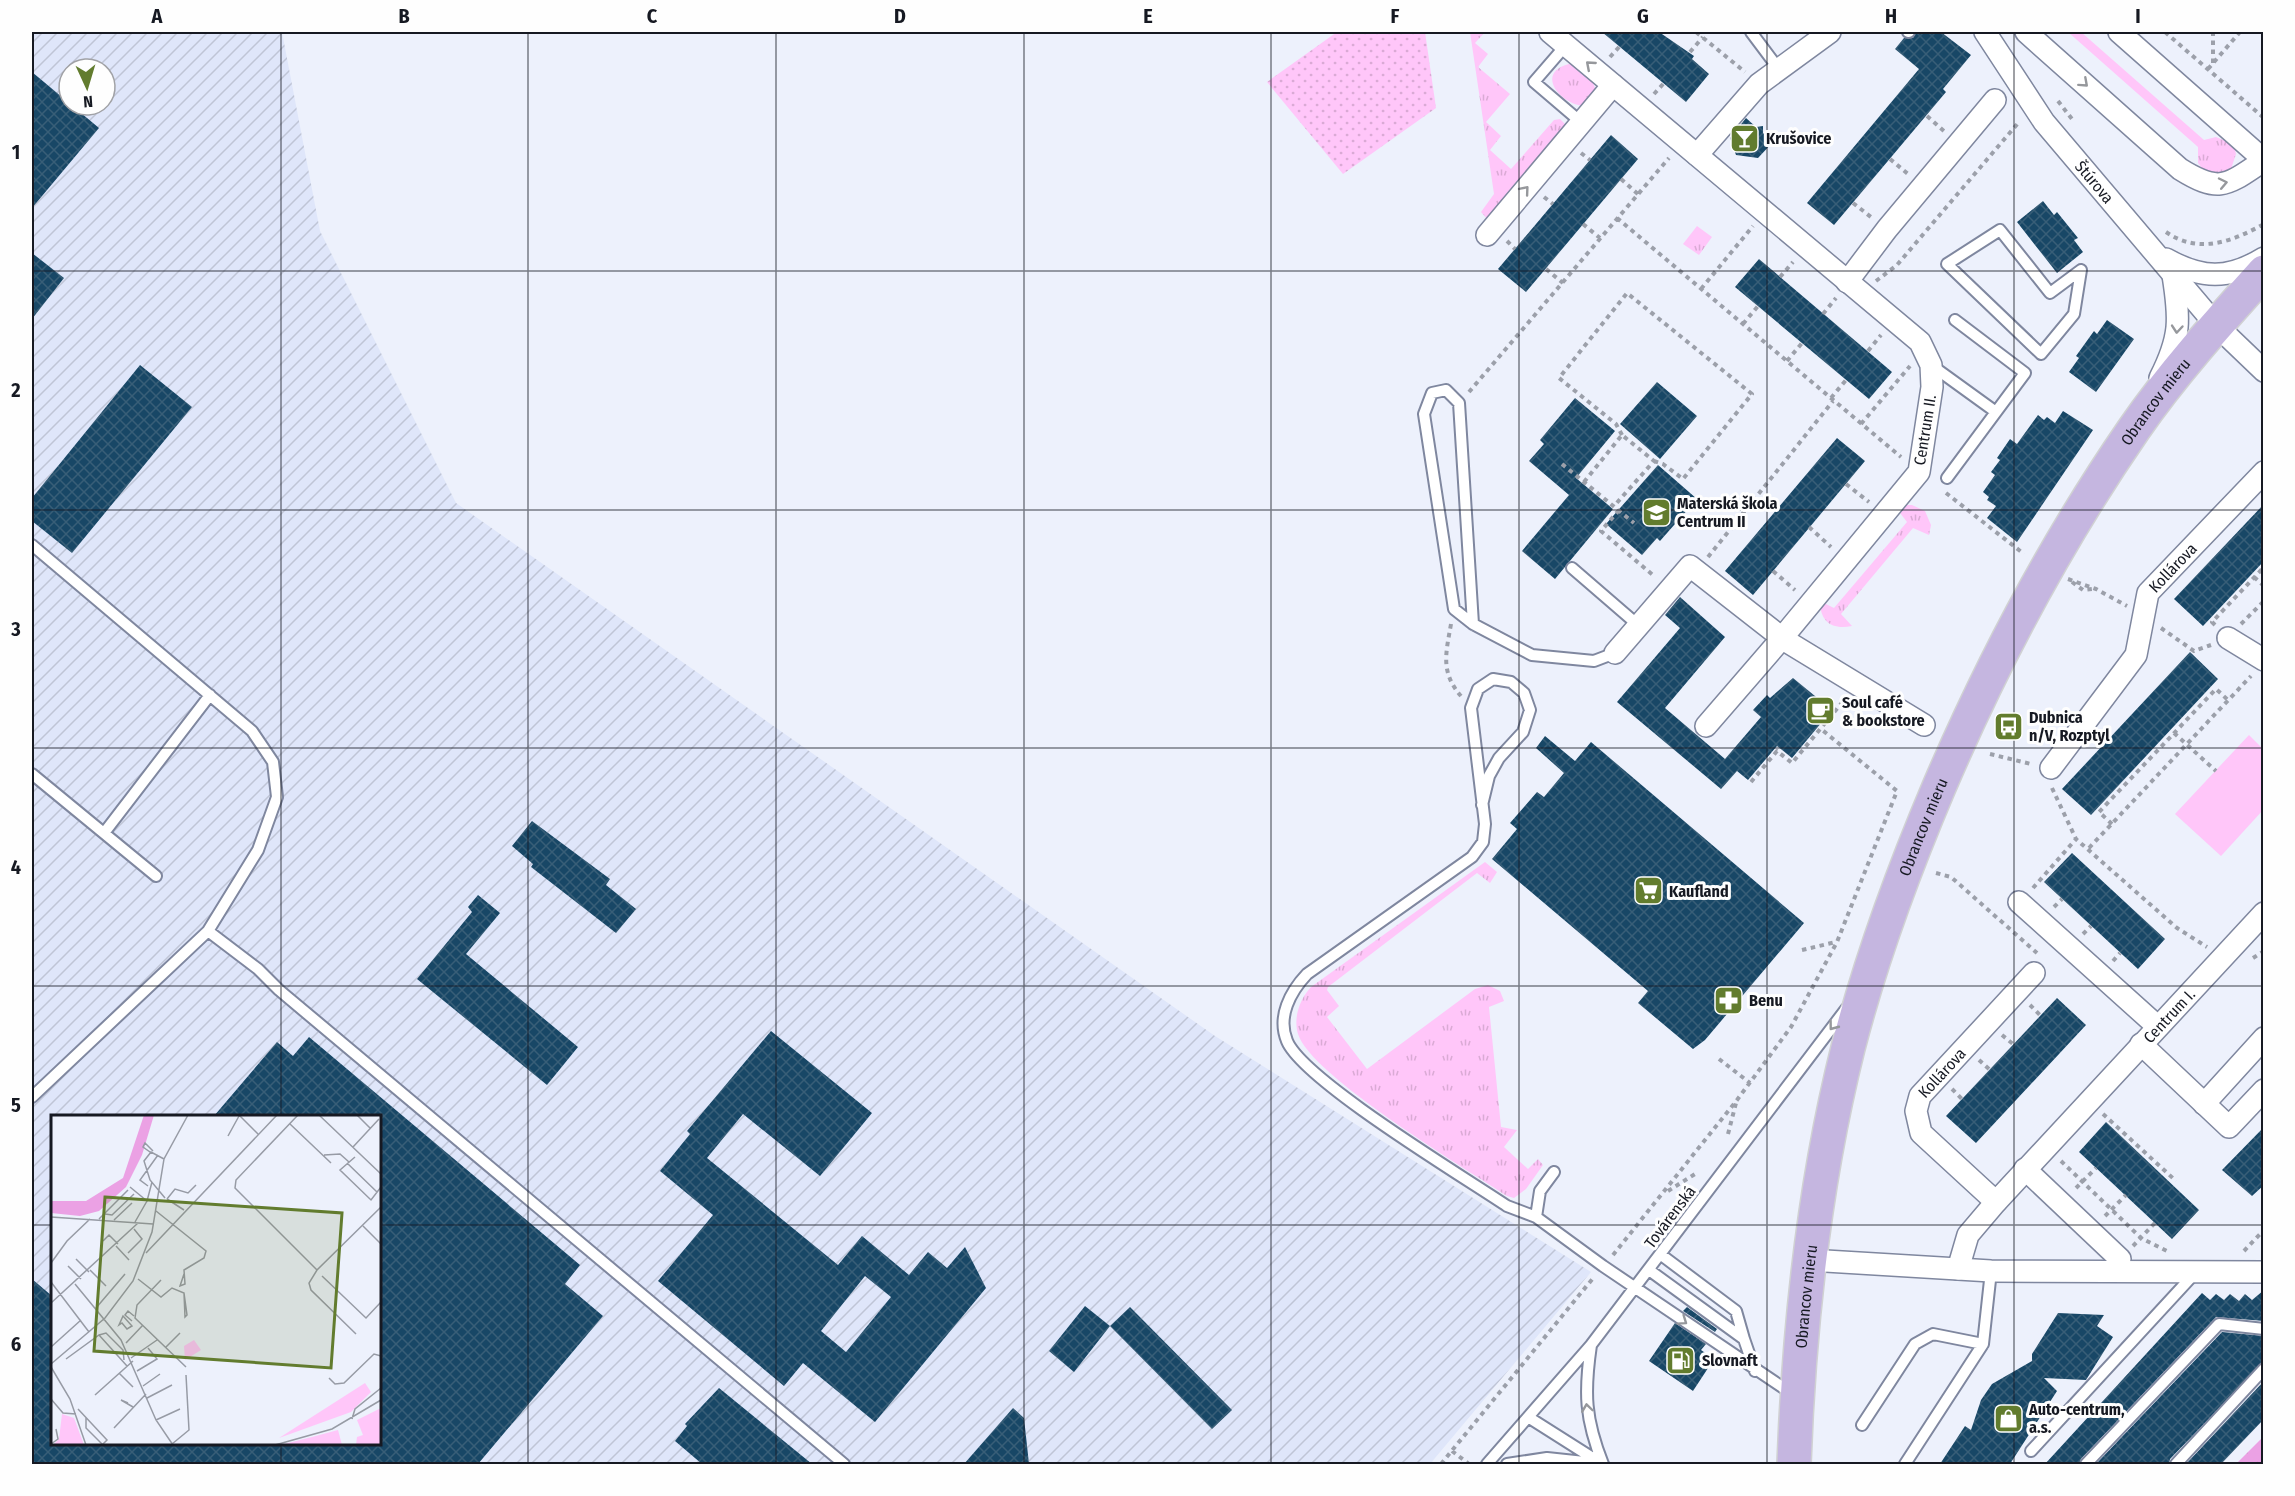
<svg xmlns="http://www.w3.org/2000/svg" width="2295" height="1496" viewBox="0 0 2295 1496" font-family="'Fira Sans Condensed',sans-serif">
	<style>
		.industrial { fill: url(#industrial-furrows); fill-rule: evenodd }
		.grass { fill: url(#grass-tufts) }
		.forest { fill: url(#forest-crowns) }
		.garden { fill: url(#garden-dots) }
		.pitch { fill: #ffc6f9 }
		.building { fill: url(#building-cross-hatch); fill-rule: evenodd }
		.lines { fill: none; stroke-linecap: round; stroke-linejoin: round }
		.service-casing { stroke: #7f879f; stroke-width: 14 }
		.minor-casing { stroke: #7f879f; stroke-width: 24 }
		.primary-casing { stroke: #d0d1d3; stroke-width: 36 }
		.path { stroke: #9ca0aa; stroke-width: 4; stroke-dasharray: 4.5 4.5; stroke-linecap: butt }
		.service { stroke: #fff; stroke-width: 10 }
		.minor { stroke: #fff; stroke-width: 21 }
		.primary { stroke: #c5b6e0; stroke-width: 33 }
		.oneway { stroke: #96989c }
		.grid { fill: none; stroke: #161922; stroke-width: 1.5; stroke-opacity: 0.55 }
		.labels { text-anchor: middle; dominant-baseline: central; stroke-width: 6; stroke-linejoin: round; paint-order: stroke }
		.poi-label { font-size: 16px; font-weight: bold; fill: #161922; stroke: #fefefe; text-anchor: start }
		.street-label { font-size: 16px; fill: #161922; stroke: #fefefe }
		.inset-road { fill: none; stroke: #979ba5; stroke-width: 1.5 }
		.view { fill: #627c2e; fill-opacity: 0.15; stroke: #627c2e; stroke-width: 3 }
		.inset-edge { fill: none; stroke: #161922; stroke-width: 3 }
		.neatline { fill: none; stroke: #161922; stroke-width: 2 }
		.grid-label { font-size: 20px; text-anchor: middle; font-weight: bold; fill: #161922 }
	</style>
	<defs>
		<pattern id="industrial-furrows" width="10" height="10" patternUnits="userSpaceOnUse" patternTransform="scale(1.5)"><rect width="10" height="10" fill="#dfe6fa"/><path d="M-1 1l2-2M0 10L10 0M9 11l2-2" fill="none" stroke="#bfc5d6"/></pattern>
		<pattern id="grass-tufts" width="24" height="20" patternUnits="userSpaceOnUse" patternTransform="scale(1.5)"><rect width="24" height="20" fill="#ffc6f9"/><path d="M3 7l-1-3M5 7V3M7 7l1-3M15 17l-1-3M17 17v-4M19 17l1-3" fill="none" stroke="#daaad5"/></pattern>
		<pattern id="forest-crowns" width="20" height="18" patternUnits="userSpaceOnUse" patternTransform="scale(1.5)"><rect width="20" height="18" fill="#eba1e4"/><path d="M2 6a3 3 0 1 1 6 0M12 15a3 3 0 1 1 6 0" fill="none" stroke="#c98ac3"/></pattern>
		<pattern id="garden-dots" width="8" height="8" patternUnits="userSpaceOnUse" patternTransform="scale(1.5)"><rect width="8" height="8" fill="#ffc6f9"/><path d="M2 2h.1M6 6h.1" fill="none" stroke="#daaad5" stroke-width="1.8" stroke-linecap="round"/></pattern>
		<pattern id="building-cross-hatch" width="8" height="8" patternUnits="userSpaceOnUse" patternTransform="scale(1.5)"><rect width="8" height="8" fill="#184766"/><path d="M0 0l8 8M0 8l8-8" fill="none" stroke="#385e77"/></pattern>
	</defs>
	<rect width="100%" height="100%" fill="#edf1fc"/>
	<path class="industrial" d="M32,32H282L320,231L456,503L1215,1036L1591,1272L1430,1464H32ZM69,69H105V105H69ZM52,1116H380V1444H52Z"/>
	<path class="grass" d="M1470,32H1485L1475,43L1488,54L1478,67L1510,94L1486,122L1501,136L1490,150L1511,169L1554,120L1560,119L1566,125L1488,220L1481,212L1494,194Z
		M2068,32H2081L2204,140L2216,137L2233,144L2236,154L2231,169L2222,175L2205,172L2198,163V147Z
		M1569,64C1581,68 1594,78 1596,92L1584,106C1561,105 1534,73 1569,64Z
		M1697,226L1712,237L1699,255L1683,244Z
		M1904,505H1912L1925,511L1931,525L1929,535L1913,528L1841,614L1852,626C1832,630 1820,622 1820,601L1834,608L1907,522L1897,509Z
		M1485,862L1497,872L1490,883L1477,873L1328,987L1327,990L1339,1006L1327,1017L1367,1069L1475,989L1488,985L1500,991L1504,1001L1489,1007L1501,1127L1517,1130L1504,1147L1528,1169L1538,1159L1543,1165L1526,1189L1514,1198L1507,1196C1465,1168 1311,1076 1298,1034C1293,1017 1300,999 1311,987Z"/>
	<path class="forest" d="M2263,1437V1464H2236Z"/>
	<path class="garden" d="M1337,32H1425L1436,108L1343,174L1267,82Z"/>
	<path class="pitch" d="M2249,735L2263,749V810L2221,856L2175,814Z"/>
	<path class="building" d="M1602,32H1659L1694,56L1692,59L1709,74L1686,102Z
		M1916,32H1941L1971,55L1943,89L1946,92L1834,225L1807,203L1919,69L1895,49L1904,38H1913Z
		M32,72L99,128L32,208Z
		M1746,118L1756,127L1763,126V133L1773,142L1758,158L1736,155L1730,138Z
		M1611,135L1638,159L1526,292L1498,269Z
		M2043,201L2054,215L2057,212L2078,238L2074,240L2083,252L2057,273L2017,222Z
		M32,253L64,278L32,319Z
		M1759,259L1892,372L1869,399L1735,287Z
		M2107,320L2134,339L2096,392L2069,372L2079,358L2076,356L2094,331L2097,334Z
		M140,365L192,407L72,553L32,521V498Z
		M1657,382L1697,416L1660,459L1620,424Z
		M1575,398L1615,431L1576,478L1613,509L1555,579L1522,551L1569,495L1529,461L1544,444L1540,440Z
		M2063,411L2093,430L2017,542L1987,518L1996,506L1987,500L1989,497L1983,492L1995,475L1991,472L2000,460L1997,458L2010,439L2017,444L2038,415L2044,420L2047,417L2055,423Z
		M1837,438L1865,461L1753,595L1725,571Z
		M1658,465L1697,499L1660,541L1657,538L1642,555L1606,524Z
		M2264,504V561L2203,626L2174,599Z
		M1680,597L1725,637L1665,708L1725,759L1761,717L1753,710L1767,695L1770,698L1793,678L1832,710L1792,758L1777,746L1748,780L1737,771L1721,789L1617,702L1680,628L1665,615Z
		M2190,652L2218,679L2091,815L2062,789Z
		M1545,736L1575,761L1591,742L1804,923L1705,1040L1693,1049L1638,1003L1648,991L1492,859L1517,829L1510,823L1537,792L1544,797L1564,773L1536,748Z
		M532,821L610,879L606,885L636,909L616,933L531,867L533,864L512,846Z
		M2072,853L2165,939L2138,969L2044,882Z
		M478,895L500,913L466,954L578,1047L547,1085L417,979L472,912L468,907Z
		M2057,998L2086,1025L1976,1143L1946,1116Z
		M771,1031L872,1113L820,1176L743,1114L707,1158L838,1265L862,1236L909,1275L928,1252L947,1268L965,1247L986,1288L875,1422L803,1363L784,1386L658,1281L713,1215L660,1171L690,1134L687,1131ZM865,1276L891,1297L846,1352L821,1331Z
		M309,1037L580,1265L565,1284L603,1316L478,1464H32V1279L52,1296V1443H380V1116H214L277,1042L293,1056Z
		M2106,1122L2199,1210L2172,1239L2079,1152Z
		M2264,1127V1185L2252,1196L2222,1170Z
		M2264,1290V1321L2216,1317L2081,1459L2079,1464H2045L2202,1293L2210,1300L2216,1294L2224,1300L2230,1294L2239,1301L2245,1294L2252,1300Z
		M1085,1306L1110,1326L1074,1372L1049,1351Z
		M1130,1307L1232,1410L1212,1429L1110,1326Z
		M1687,1307L1717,1329L1715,1332L1683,1311Z
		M2058,1313L2104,1315L2097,1326L2113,1337L2086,1380L2044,1378L2057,1391L2010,1464H1940L1965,1426L1971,1430L1981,1400L1992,1384L2032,1361V1354Z
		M1675,1323L1706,1344L1701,1350L1714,1359L1693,1391L1649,1361Z
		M2222,1332L2264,1336V1362L2170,1459L2169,1464H2096Z
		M2264,1381V1419L2221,1464H2186Z
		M719,1388L812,1464H702L675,1441L687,1426L685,1424Z
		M1013,1408L1024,1418L1029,1464H964Z"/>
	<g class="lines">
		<defs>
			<path id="service" d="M1751,32L1778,68
				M1908,32H1909
				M1566,45L1534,82L1582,123
				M2000,230L2050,293L2081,270L2074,314L2041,354L1947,264Z
				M1931,365L1996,412L2025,373L1955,320
				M1947,478L1996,412
				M32,545L252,731L273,762L277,797L258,850L208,931L32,1097
				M1572,568L1638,625
				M1473,624L1454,609L1424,414L1432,393L1446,390L1459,403L1473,624L1532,655L1594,661L1615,653
				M32,774L156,876
				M1482,805L1489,776L1499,758L1523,732L1530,710L1524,693L1511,682L1493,679L1478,689L1471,708L1485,824L1483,842L1472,857L1307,974C1290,992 1277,1017 1287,1041C1303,1080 1464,1177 1507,1206L1536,1217L1603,1266L1794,1395
				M104,833L210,695
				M208,931L258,969L279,990L844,1464
				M1536,1217L1540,1191L1554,1172
				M1660,1254L1736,1311L1744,1339
				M1649,1270L1744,1339L1755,1371
				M1591,1345C1584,1393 1585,1419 1603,1464
				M1528,1417L1599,1462
				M1862,1425L1915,1344L1933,1334L1983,1344
				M2031,1451L2195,1273
				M1487,1464L1591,1345L1846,1009
				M1507,1464L1547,1458L1603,1464
				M1905,1464L1983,1344L1991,1271
				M2086,1464L2219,1324L2264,1329
				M2176,1464L2264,1369"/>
			<g id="minor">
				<path d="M1550,32L1920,342L1931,365L1932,387L1919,472L1782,638L1706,726"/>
				<path id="s1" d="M1985,32L2044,122L2216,325L2264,371"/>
				<path d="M2026,32L2180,169C2220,194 2227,185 2263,161"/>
				<path d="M2119,32L2264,160"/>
				<path d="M1697,155L1759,84L1830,32"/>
				<path d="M1487,235L1613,85"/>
				<path d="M2166,259C2202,279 2228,280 2264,258"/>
				<path d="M1847,282L1887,229L1995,100"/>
				<path d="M2160,378C2181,337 2180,319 2173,275"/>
				<path d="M2228,638L2264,660"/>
				<path d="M1615,653L1690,566L1786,641L1924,725"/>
				<path id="s2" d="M2051,768L2136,655L2148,593L2264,472"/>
				<path d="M2019,902L2157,1026"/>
				<path d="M2141,1044L2229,1127L2264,1090"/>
				<path d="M2204,1104L2264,1038"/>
				<path d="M2025,1169L2120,1259"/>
				<path id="s3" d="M1996,1202L1921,1133L1916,1111L1920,1096L2034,973"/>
				<path d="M1809,1260L1991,1271L2264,1272"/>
				<path id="s4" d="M1958,1269L1968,1235L1996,1202L2264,913"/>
			</g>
			<g id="primary">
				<path id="s5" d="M1794,1464C1799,1324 1814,1184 1848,1048C1871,958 1903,872 1939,787C1993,661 2056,542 2134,429C2172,374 2219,322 2264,272"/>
			</g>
		</defs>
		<use href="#service" class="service-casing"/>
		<use href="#minor" class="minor-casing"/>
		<use href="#primary" class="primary-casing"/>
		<path class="path" d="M1696,32L1745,72
			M2165,32L2264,118
			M1690,52L1703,37
			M1610,57L1620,46
			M2213,63V32
			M2208,69L2240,32
			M1654,94L1664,83
			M2058,101L2072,119
			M1927,116L1944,131
			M1581,153L1590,160
			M1890,159L1908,174
			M1621,179L1638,194
			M1544,197L1553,204
			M1853,203L1871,217
			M1617,218L1901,457
			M1583,224L1600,238
			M2166,232C2199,255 2233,241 2264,224
			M1507,241L1515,249
			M1546,269L1563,283
			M1780,277L1793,262
			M1876,281L1897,265L2019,122
			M1701,289L1753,226
			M1823,314L1836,298
			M1743,324L1758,306
			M1868,351L1881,335
			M1787,361L1802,343
			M1469,392L1669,158
			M1831,398L1846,380
			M1861,424L1910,366
			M1622,435L1616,424L1559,378L1627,293L1752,394L1683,479L1663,464L1654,461
			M1562,464L1634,523
			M1584,482L1622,435L1654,461L1614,506
			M1846,484L1869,502
			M1946,493L2024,554
			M1619,510L1601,531L1654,576
			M1809,527L1831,547
			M1708,557L1833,401
			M1773,571L1795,590
			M2254,577L2264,586
			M2068,579L2096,589L2127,606
			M2072,582L2083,590L2092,589
			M1451,624C1446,653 1440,672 1461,696
			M2241,624L2264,601
			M2215,625L2212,622L2264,567
			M2161,628L2194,651L2211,645
			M2174,733L2216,771
			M1990,754L2031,764
			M1751,782L1777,751L1792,763L1845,699
			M2052,788L2076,839L2177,928L2207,947
			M2112,824L2099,812L2216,689L2228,700
			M2089,848L2251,676
			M1936,873L1951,877L2037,953
			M2033,888L2076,839
			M2054,907L2062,899
			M2083,934L2091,926
			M1802,950L1836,942
			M2253,958L2264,951
			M2113,961L2120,953
			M2030,1005L2040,1015
			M2002,1035L2013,1044
			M1719,1059L1750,1083
			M1979,1060L1990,1070
			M1952,1089L1962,1099
			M2103,1114L2176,1181
			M1728,1134L1736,1103
			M2061,1161L2141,1238L2167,1251
			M2076,1188L2096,1168
			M1668,1191L1695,1174
			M2105,1216L2126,1195
			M2133,1246L2155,1223
			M2244,1251L2264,1230
			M1613,1255L1737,1100L1791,1027L1837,942L1897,791L1821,729
			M1452,1451L1469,1464
			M1441,1464L1594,1277"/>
		<use href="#service" class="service"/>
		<use href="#minor" class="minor"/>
		<use href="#primary" class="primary"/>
	</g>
	<defs><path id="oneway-chevron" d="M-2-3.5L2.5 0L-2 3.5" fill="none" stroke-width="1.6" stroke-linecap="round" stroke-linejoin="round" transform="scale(1.5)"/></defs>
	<g class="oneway">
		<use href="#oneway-chevron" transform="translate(1590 65) rotate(-139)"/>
		<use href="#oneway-chevron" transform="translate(2084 83) rotate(42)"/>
		<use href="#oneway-chevron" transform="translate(2223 183) rotate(-12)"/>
		<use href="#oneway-chevron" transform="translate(1525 190) rotate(-50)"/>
		<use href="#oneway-chevron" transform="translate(2177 329) rotate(95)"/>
		<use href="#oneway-chevron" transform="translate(1833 1026) rotate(127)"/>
		<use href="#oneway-chevron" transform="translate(1683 1321) rotate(35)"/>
		<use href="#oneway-chevron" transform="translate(1587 1408) rotate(-98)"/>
	</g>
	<path class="grid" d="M281,32V1116M528,32V1464M776,32V1464M1024,32V1464M1271,32V1464M1519,32V1464M1767,32V1464M2014,32V1464M32,271H2264M32,510H2264M32,748H2264M32,986H2264M32,1225H52M380,1225H2264M281,1444V1464"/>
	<defs>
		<symbol id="bar-square" viewBox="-11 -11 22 22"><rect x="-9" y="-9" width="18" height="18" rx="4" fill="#627c2e" stroke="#fefefe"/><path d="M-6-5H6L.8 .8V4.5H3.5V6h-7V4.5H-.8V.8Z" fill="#fff"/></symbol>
		<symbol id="school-square" viewBox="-11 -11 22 22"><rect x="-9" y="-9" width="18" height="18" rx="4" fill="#627c2e" stroke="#fefefe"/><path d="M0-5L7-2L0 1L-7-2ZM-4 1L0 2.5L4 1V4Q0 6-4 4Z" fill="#fff"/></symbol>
		<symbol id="cafe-square" viewBox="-11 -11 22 22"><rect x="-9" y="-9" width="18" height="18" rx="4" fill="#627c2e" stroke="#fefefe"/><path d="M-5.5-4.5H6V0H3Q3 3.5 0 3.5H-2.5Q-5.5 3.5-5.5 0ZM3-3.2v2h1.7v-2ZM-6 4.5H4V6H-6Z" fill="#fff"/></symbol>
		<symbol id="bus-square" viewBox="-11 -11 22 22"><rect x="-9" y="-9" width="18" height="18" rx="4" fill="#627c2e" stroke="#fefefe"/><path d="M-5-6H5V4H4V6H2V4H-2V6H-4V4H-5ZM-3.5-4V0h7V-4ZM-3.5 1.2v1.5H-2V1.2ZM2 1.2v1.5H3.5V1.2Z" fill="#fff"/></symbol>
		<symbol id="supermarket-square" viewBox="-11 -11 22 22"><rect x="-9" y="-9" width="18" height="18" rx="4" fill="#627c2e" stroke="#fefefe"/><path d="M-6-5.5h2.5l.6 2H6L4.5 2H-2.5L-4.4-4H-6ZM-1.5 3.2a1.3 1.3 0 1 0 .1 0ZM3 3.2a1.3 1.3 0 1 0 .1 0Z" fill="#fff"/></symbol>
		<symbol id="pharmacy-square" viewBox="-11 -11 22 22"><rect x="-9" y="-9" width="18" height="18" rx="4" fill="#627c2e" stroke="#fefefe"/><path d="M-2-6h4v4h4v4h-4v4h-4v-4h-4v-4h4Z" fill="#fff"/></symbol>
		<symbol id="fuel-square" viewBox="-11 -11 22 22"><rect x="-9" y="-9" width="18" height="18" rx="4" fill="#627c2e" stroke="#fefefe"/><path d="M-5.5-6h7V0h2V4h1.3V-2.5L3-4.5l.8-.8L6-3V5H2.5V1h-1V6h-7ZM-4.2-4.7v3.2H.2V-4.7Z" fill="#fff"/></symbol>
		<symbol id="shop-square" viewBox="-11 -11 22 22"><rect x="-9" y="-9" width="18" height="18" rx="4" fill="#627c2e" stroke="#fefefe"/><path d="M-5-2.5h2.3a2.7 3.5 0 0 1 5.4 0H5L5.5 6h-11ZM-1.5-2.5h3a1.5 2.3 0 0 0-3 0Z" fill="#fff"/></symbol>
	</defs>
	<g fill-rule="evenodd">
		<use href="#bar-square" x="1728" y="122" width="33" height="33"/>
		<use href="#school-square" x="1640" y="496" width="33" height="33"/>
		<use href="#cafe-square" x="1804" y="694" width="33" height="33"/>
		<use href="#bus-square" x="1992" y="710" width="33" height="33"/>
		<use href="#supermarket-square" x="1632" y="874" width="33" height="33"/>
		<use href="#pharmacy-square" x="1712" y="984" width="33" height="33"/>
		<use href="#fuel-square" x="1664" y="1344" width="33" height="33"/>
		<use href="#shop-square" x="1992" y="1402" width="33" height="33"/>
	</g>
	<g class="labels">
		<g class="poi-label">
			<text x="1766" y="138">Krušovice</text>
			<text x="1677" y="503">Materská škola<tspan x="1677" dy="18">Centrum II</tspan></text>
			<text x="1842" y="702">Soul café<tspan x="1842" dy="18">&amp; bookstore</tspan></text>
			<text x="2029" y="717">Dubnica<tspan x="2029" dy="18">n/V, Rozptyl</tspan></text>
			<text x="1669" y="891">Kaufland</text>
			<text x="1749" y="1000">Benu</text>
			<text x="1702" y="1360">Slovnaft</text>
			<text x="2029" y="1409">Auto-centrum,<tspan x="2029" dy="18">a.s.</tspan></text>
		</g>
		<g class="street-label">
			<text stroke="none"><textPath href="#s1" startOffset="186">Štúrova</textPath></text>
			<text stroke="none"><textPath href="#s5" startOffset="1140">Obrancov mieru</textPath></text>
			<text transform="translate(1925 430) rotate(-81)">Centrum II.</text>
			<text stroke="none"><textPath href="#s2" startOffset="240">Kollárova</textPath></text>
			<text stroke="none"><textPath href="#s5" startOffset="654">Obrancov mieru</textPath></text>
			<text stroke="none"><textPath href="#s4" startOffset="333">Centrum I.</textPath></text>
			<text stroke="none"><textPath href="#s3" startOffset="172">Kollárova</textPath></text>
			<text transform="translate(1670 1217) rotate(-53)">Továrenská</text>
			<text stroke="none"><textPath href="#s5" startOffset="168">Obrancov mieru</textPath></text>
		</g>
	</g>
	<g transform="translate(51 1115)">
		<rect width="330" height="330" fill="#edf1fc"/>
		<path d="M11,299L23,303L33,330H2L8,324Z" fill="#ffc6f9"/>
		<path d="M93,0H103L91,40L75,72L48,96L29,101L0,98V86H35L72,63Z" fill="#eba1e4"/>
		<path d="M143,225L150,235L134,245L133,231ZM314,268L320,277L300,297L228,323ZM330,293V330H305L306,322L312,320L306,305ZM287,315L291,330H229L261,322Z" fill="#ffc6f9"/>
		<path class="inset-road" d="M188,0L207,19M247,0L185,65L184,73L266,155M268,0L330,59M306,0L319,13M239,9L280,48M177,21L188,1M302,32L328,4M99,37L92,32L94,28L102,36M273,40L289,39L298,47M304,42L289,55L320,85L330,72M113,44L100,37L93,46L99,65L114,83M296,48L326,77M97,71L89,65L107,40M79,72L96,86L101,67M116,84L124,74L137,78L145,70M116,84L133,95M105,96L155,136L153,143L133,155L134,169L129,171L133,159M54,99L61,100L83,79M0,102L102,109M48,104L77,75M63,105L81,88M84,107L96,86M312,111L330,129M52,126L58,120L67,129M65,131L78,145M77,138L91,124L83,114M95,138L226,0M25,144L38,157M0,148L16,126L39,104M17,151L30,164M39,155L55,171M271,161L315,203L330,187M87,164L110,182L121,173L133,178L134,202L136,200L133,178M110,165L86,190L84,203L135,252M0,167L38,217M24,169L70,225L105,305L122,330M0,188L87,108M45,193L74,159M72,201L81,211L76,214L71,208L68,210ZM81,206L74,200L77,196L83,201M305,219L260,175L258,168L266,155L330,92M48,220L55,218L72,235L73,245M75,228L92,210M0,232L30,205M115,232L129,218M80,243L106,225M15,244L48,220L76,251M0,249L54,203L82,166L101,117L113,44L137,0M0,252L19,284L35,330M86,256L106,244L97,233M68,258L82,272M278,263L284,269L293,268L323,239L330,241M92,271L109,259M44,280L82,246M96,283L121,270M0,284L12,298L25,299M77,288L70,285L82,292M27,294L56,325L51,330M35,303V313L52,330M301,304L304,294L330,273M105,305L129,294M63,313L95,279M0,329L7,324L5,314M121,329L138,315L135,260M224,330L281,314L330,285"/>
		<path class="view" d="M54,82L291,98L280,253L43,236Z"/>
		<rect width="330" height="330" class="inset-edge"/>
	</g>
	<rect width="2295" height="1496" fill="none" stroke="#fefefe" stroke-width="66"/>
	<g transform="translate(87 87) rotate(176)"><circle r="28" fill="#fefefe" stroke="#a1a2a6" stroke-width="1.5"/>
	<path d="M0-4.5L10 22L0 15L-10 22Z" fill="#627c2e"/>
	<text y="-9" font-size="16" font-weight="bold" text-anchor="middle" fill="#161922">N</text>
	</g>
	<rect x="33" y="33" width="2229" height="1430" class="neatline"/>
	<g class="grid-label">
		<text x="157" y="23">A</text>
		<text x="404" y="23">B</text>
		<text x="652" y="23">C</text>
		<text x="900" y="23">D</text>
		<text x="1148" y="23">E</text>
		<text x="1395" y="23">F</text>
		<text x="1643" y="23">G</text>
		<text x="1891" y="23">H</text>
		<text x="2138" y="23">I</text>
		<text x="16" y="159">1</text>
		<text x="16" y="397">2</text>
		<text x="16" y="636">3</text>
		<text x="16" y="874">4</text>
		<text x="16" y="1112">5</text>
		<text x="16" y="1351">6</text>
	</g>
</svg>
